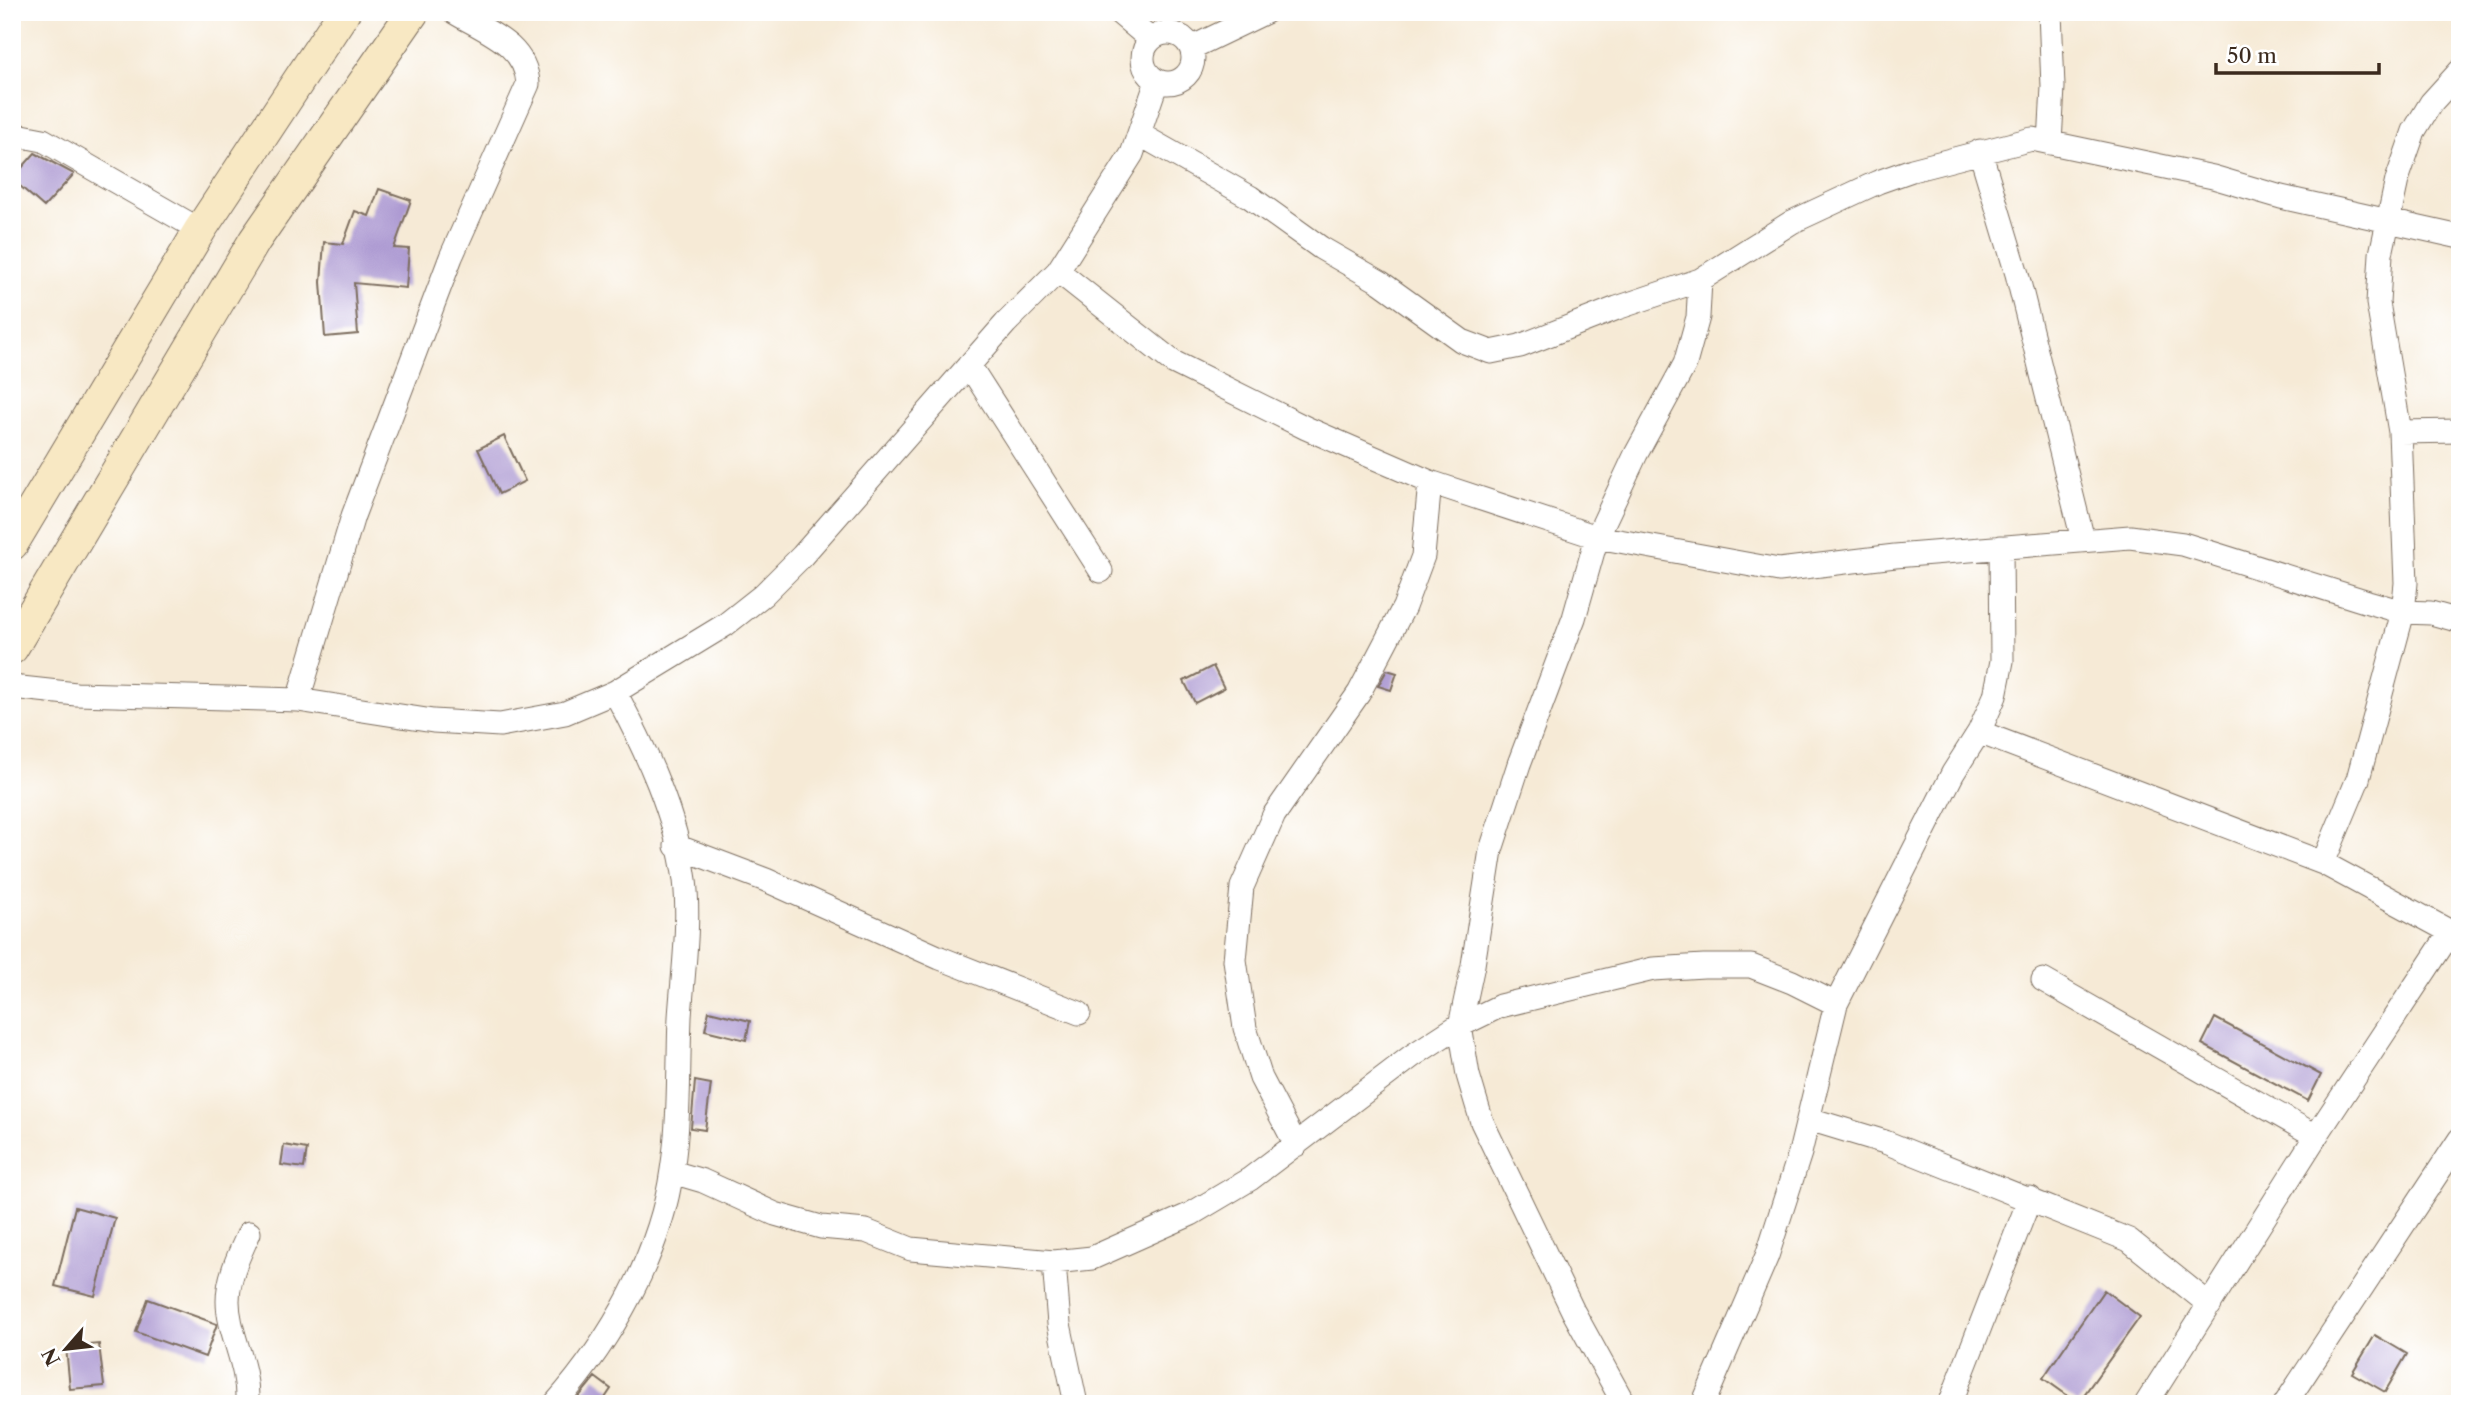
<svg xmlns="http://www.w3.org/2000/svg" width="2472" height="1416" viewBox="0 0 2472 1416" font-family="'Libre Caslon Text',serif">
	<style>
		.building { fill: #ae9bd3 }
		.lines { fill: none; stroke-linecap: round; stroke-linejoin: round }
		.minor-casing { stroke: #7c6d5e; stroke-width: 25 }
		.secondary-casing { stroke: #7c6d5e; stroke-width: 34 }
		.minor { stroke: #fff; stroke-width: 23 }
		.secondary { stroke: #f8e8c3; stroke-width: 32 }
	</style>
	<rect width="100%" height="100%" fill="#fff"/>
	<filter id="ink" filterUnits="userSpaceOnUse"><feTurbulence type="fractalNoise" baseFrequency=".0143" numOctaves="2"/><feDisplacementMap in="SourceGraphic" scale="14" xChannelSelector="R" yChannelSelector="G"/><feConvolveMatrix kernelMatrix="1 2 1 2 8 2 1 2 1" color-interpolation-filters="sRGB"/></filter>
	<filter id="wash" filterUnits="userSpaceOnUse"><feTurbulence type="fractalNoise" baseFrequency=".00686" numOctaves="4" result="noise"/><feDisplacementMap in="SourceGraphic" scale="28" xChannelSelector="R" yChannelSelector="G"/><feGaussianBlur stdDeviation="1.57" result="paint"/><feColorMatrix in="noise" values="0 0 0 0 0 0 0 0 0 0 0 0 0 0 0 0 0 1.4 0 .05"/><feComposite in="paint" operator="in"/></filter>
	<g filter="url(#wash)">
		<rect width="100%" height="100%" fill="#f6ead6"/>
		<g id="blocks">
			<path class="building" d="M35,153L74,174L44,207L12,179Z
				M379,189L411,200L394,248L409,249L406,288L354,283L358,334L325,337L321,282L324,242L343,244L355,211L369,216Z
				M504,436L525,481L499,494L478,449Z
				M1213,666L1224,688L1195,703L1184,681Z
				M1387,670L1397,673L1391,690L1378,686Z
				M709,1011L750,1021L746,1040L705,1030Z
				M2215,1018L2321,1075L2308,1101L2202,1044Z
				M695,1081L711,1084L705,1130L691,1128Z
				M284,1145L307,1149L304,1168L281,1165Z
				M75,1207L115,1218L95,1296L55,1286Z
				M2104,1290L2140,1317L2078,1403L2043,1378Z
				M148,1299L217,1324L205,1357L136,1332Z
				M2375,1335L2407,1354L2385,1392L2352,1373Z
				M99,1344L104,1386L70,1389L66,1347Z
				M595,1377L611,1389L601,1404H573Z"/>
		</g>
	</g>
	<g filter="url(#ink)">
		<use href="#blocks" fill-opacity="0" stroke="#7c6d5e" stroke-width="2"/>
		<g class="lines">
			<defs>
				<path id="minor" d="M1118,12L1150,39
					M1143 58a25 25 0 1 1 50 0a25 25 0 1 1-50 0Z
					M1191,48L1266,12
					M2460,71L2431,103L2414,131L2397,180L2381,254L2378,303L2400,432L2406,583L2403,612L2358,779L2323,863L2460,937
					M12,134L43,140L200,230
					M1139,134L1250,197L1321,248L1380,282L1462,341L1491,352L1520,346L1617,308L1700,280L1792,222L1878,182L1912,170L2032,139L2213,177L2281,197L2460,237
					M2050,143L2053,87L2050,12
					M1980,151L2017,274L2083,540
					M1058,271L1173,362L1306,428L1430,482L1597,537L1779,570L1895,556L2130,537L2183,544L2368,602L2403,612L2431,613L2460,621
					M969,365L1101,571
					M2400,432L2460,431
					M12,687L76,694L298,700L433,721L500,725L565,713L615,692L725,625L763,595L802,556L1006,323L1058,271L1132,154L1157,81
					M298,700L353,516L451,257L528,84C526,44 485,31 454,12
					M1979,732L2323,863
					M676,846L766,880L940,958L1079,1013
					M2043,980L2316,1136
					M1809,1119L1885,1142L2129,1240L2210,1305
					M1296,1145L1261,1078L1245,1028L1235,960L1242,887L1274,815L1359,693L1404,607L1423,556L1430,482
					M672,1172L703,1181L775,1214L821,1227L866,1231L911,1249L1054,1262L1092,1258L1191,1214L1250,1179L1412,1056L1455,1028L1500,1006L1653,969L1704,966H1751L1792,982L1836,1004
					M1054,1262L1059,1324L1076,1404
					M247,1404C249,1364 228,1334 228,1301C228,1277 239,1255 249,1233
					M555,1404C611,1340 660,1256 672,1170C680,1120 678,1068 680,1017C683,973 690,924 685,880C676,815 646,750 615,692
					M1624,1404L1573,1311L1482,1122L1468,1075L1460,1026L1473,965L1491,850L1519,764L1574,618L1597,537L1636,454L1685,364L1698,317L1700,280
					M1703,1404L1767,1256L1800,1153L1836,1004L1953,773L1979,732L1995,696L2002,661L2001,547
					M1950,1404L2030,1198
					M2146,1404L2316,1136L2450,933
					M2285,1404L2460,1139"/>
				<path id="secondary" d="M12,544L200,230L344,12
					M12,648L255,240L413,12"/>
			</defs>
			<use href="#minor" class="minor-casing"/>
			<use href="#secondary" class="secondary-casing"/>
			<use href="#minor" class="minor"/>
			<use href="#secondary" class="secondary"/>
		</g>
	</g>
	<rect width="2472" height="1416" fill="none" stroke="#fff" stroke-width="42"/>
	<g transform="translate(66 1349) rotate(242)" stroke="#ffffff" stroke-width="5" paint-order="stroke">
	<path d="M0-5L12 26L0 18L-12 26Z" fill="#3b2a1e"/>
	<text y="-10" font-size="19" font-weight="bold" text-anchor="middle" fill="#3b2a1e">N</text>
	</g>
	<path d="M2216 63v10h163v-10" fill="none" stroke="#3b2a1e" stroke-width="3.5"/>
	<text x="2227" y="63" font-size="21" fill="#3b2a1e" stroke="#ffffff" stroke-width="5" paint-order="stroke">50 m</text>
</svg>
